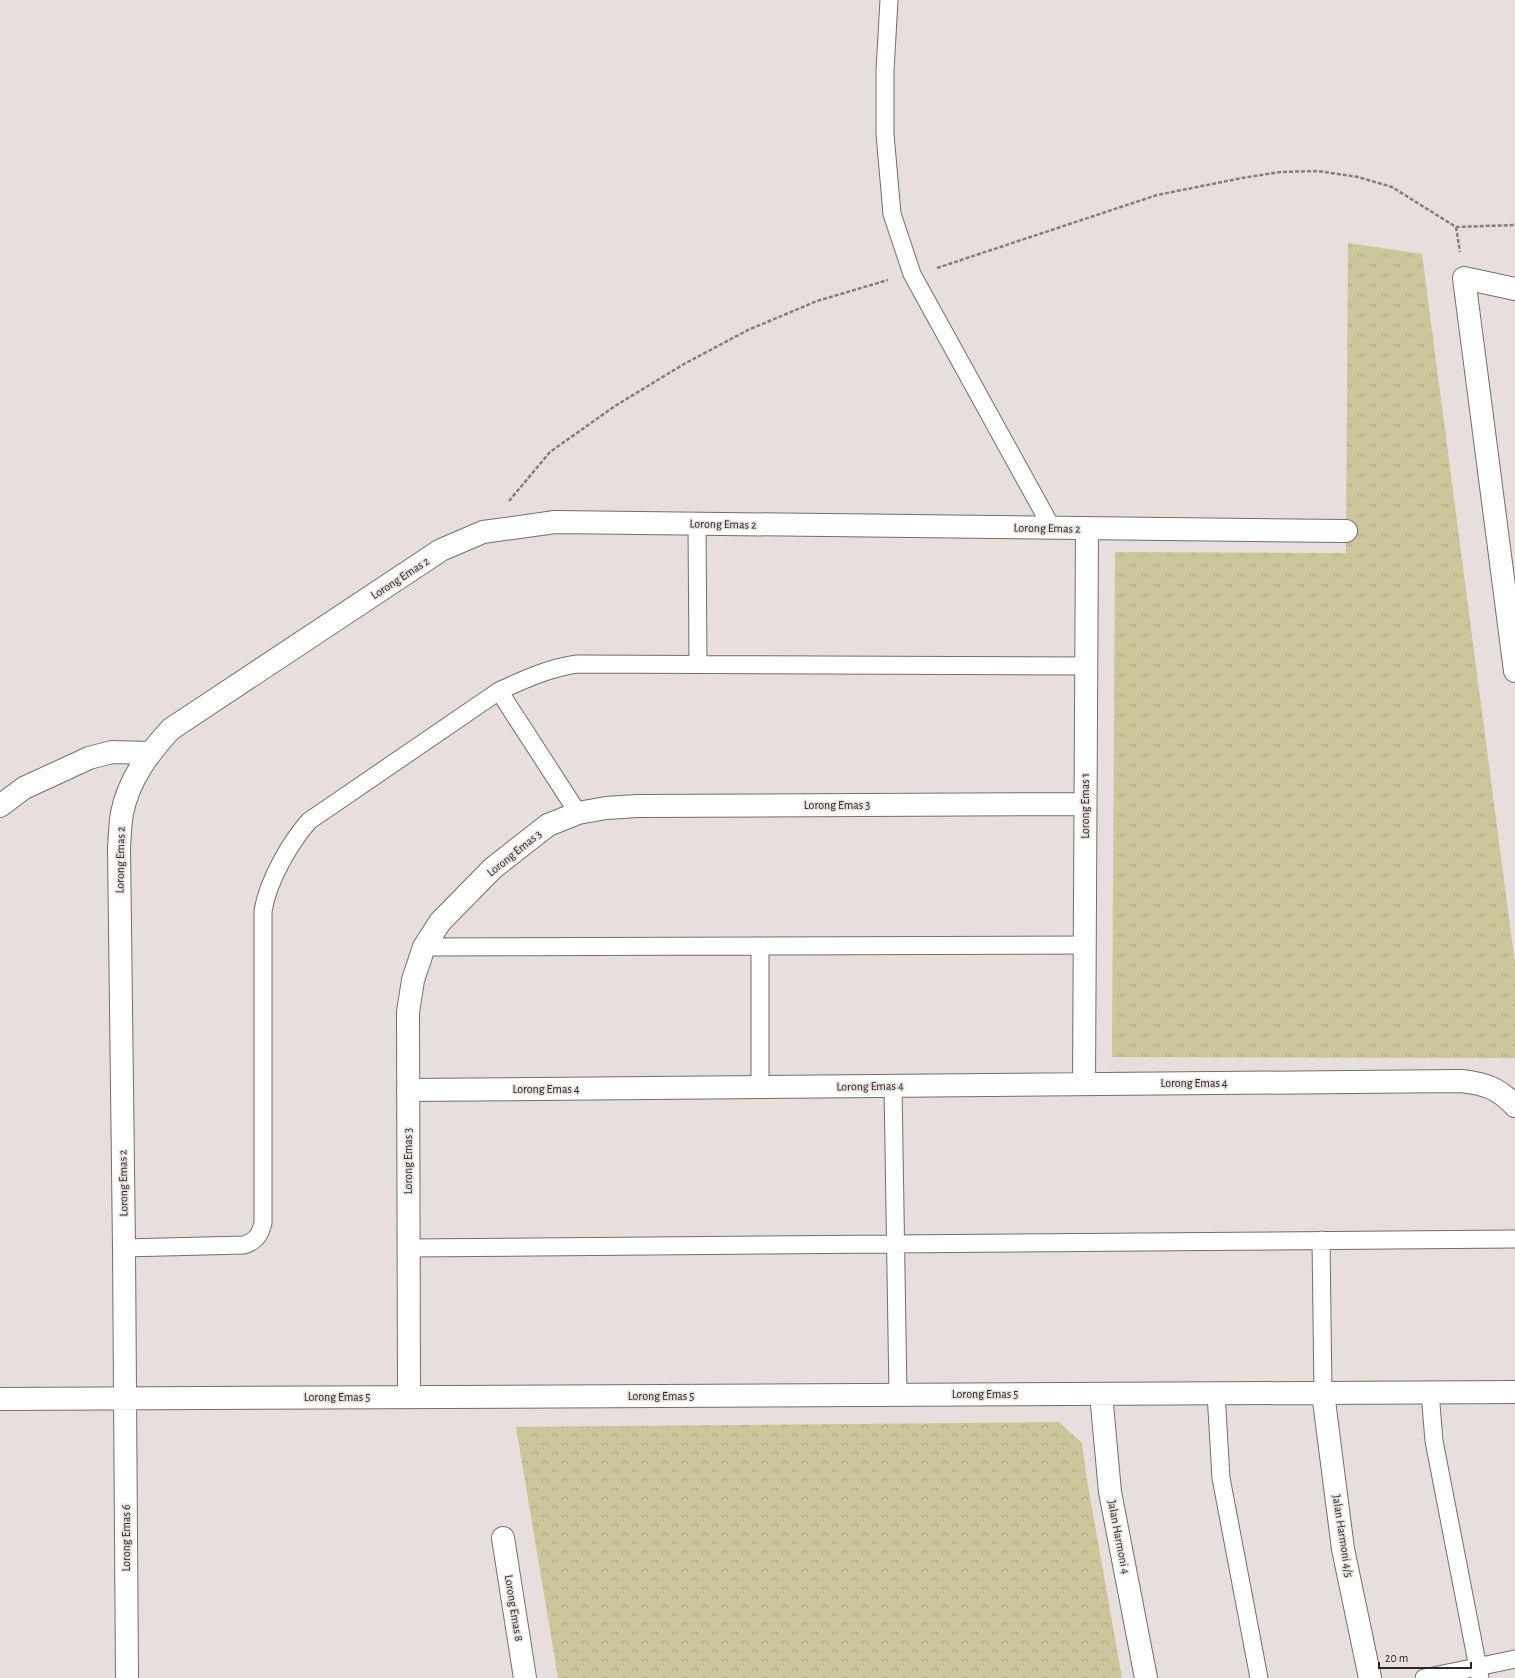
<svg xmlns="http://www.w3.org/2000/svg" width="1515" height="1678" viewBox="0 0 1515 1678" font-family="'Alegreya Sans',sans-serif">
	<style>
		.grass { fill: url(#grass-tufts) }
		.forest { fill: url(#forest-crowns) }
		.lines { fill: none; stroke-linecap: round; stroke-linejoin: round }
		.lane-casing { stroke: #746d6b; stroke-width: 19 }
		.street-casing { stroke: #746d6b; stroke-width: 24 }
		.path { stroke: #847f7d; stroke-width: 2.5; stroke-dasharray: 4 2; stroke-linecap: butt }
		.lane { stroke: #fff; stroke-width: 17 }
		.street { stroke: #fff; stroke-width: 22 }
		.labels { text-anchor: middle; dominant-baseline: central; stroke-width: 3; stroke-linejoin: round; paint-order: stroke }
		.street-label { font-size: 12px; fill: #2a2726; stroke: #e7dfdd }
	</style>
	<defs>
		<pattern id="grass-tufts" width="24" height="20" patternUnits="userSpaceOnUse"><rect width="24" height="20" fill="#ccc69b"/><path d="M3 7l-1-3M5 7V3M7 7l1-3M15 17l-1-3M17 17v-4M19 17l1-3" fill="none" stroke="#afaa85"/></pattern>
		<pattern id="forest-crowns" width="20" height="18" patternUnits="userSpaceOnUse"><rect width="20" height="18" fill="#ccc69b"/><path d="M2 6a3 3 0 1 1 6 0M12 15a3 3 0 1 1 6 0" fill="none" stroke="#afaa85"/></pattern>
	</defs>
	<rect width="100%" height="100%" fill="#e7dfdd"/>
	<path class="grass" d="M1348,243L1422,254L1515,964V1058L1112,1057L1115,552L1346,553Z"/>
	<path class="forest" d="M1059,1422L1082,1443L1087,1480L1122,1678H558L516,1427Z"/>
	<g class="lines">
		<defs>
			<path id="lane" d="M889,0L885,71V134L892,214L912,274L1052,528
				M697,524L698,664
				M499,691L578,813
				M424,947L1085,945
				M893,1086L898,1395
				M760,1087V946
				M1321,1240L1323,1393
				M124,1248L244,1245C256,1241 260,1235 263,1223V911C268,881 289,844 309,821L499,691C525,679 549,668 577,664L1086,666
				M408,1248L1515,1239
				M1430,1392L1434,1441L1480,1678
				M1216,1393L1221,1478L1259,1678
				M1424,1678L1515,1659"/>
			<path id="street" d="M1515,289L1464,278L1515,671
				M0,806L24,788L89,758L112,752L149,753
				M1084,1084L1087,528
				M408,1090L1462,1081C1486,1084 1498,1088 1515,1106
				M1323,1393L1343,1549L1370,1678
				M1101,1394L1110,1492L1146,1678
				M409,1397L408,1012L413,980L424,947L440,922L493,868L548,825L578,813L606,808L637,806L1085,804
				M0,1399L1515,1392
				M503,1538L525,1678
				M127,1678L124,1248L119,847C120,836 120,824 122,813C129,779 148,754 171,729L441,550L483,532L555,522L1346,531"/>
		</defs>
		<use href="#lane" class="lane-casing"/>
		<use href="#street" class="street-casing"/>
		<path class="path" d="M1456,227L1460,252
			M937,268L1157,195L1242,178L1280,172L1318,171L1358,177L1392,187L1456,227L1515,225
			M509,501L550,452L615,406L684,364L748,330L817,301L888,280"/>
		<use href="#lane" class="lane"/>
		<use href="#street" class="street"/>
	</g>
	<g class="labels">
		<g class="street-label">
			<text transform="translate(723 524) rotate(1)">Lorong Emas 2</text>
			<text transform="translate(1047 528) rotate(1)">Lorong Emas 2</text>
			<text transform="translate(400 578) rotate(-33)">Lorong Emas 2</text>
			<text x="837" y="805">Lorong Emas 3</text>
			<text transform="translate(1085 806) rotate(-90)">Lorong Emas 1</text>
			<text transform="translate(514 853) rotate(-39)">Lorong Emas 3</text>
			<text transform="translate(120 860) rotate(-89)">Lorong Emas 2</text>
			<text x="1194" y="1083">Lorong Emas 4</text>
			<text transform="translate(870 1086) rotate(-1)">Lorong Emas 4</text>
			<text x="546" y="1089">Lorong Emas 4</text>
			<text transform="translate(408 1161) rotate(-90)">Lorong Emas 3</text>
			<text transform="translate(123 1183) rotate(-91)">Lorong Emas 2</text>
			<text x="985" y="1394">Lorong Emas 5</text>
			<text x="661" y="1396">Lorong Emas 5</text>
			<text x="337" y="1397">Lorong Emas 5</text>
			<text transform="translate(1343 1536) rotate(81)">Jalan Harmoni 4/5</text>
			<text transform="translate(1119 1537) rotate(79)">Jalan Harmoni 4</text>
			<text transform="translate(126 1538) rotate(-90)">Lorong Emas 6</text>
			<text transform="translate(514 1608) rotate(81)">Lorong Emas 8</text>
		</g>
	</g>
	<path d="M1379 1662v6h92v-6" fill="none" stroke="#2a2726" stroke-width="2"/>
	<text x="1385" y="1662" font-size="12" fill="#2a2726" stroke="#e7dfdd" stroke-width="3" paint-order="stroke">20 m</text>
</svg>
